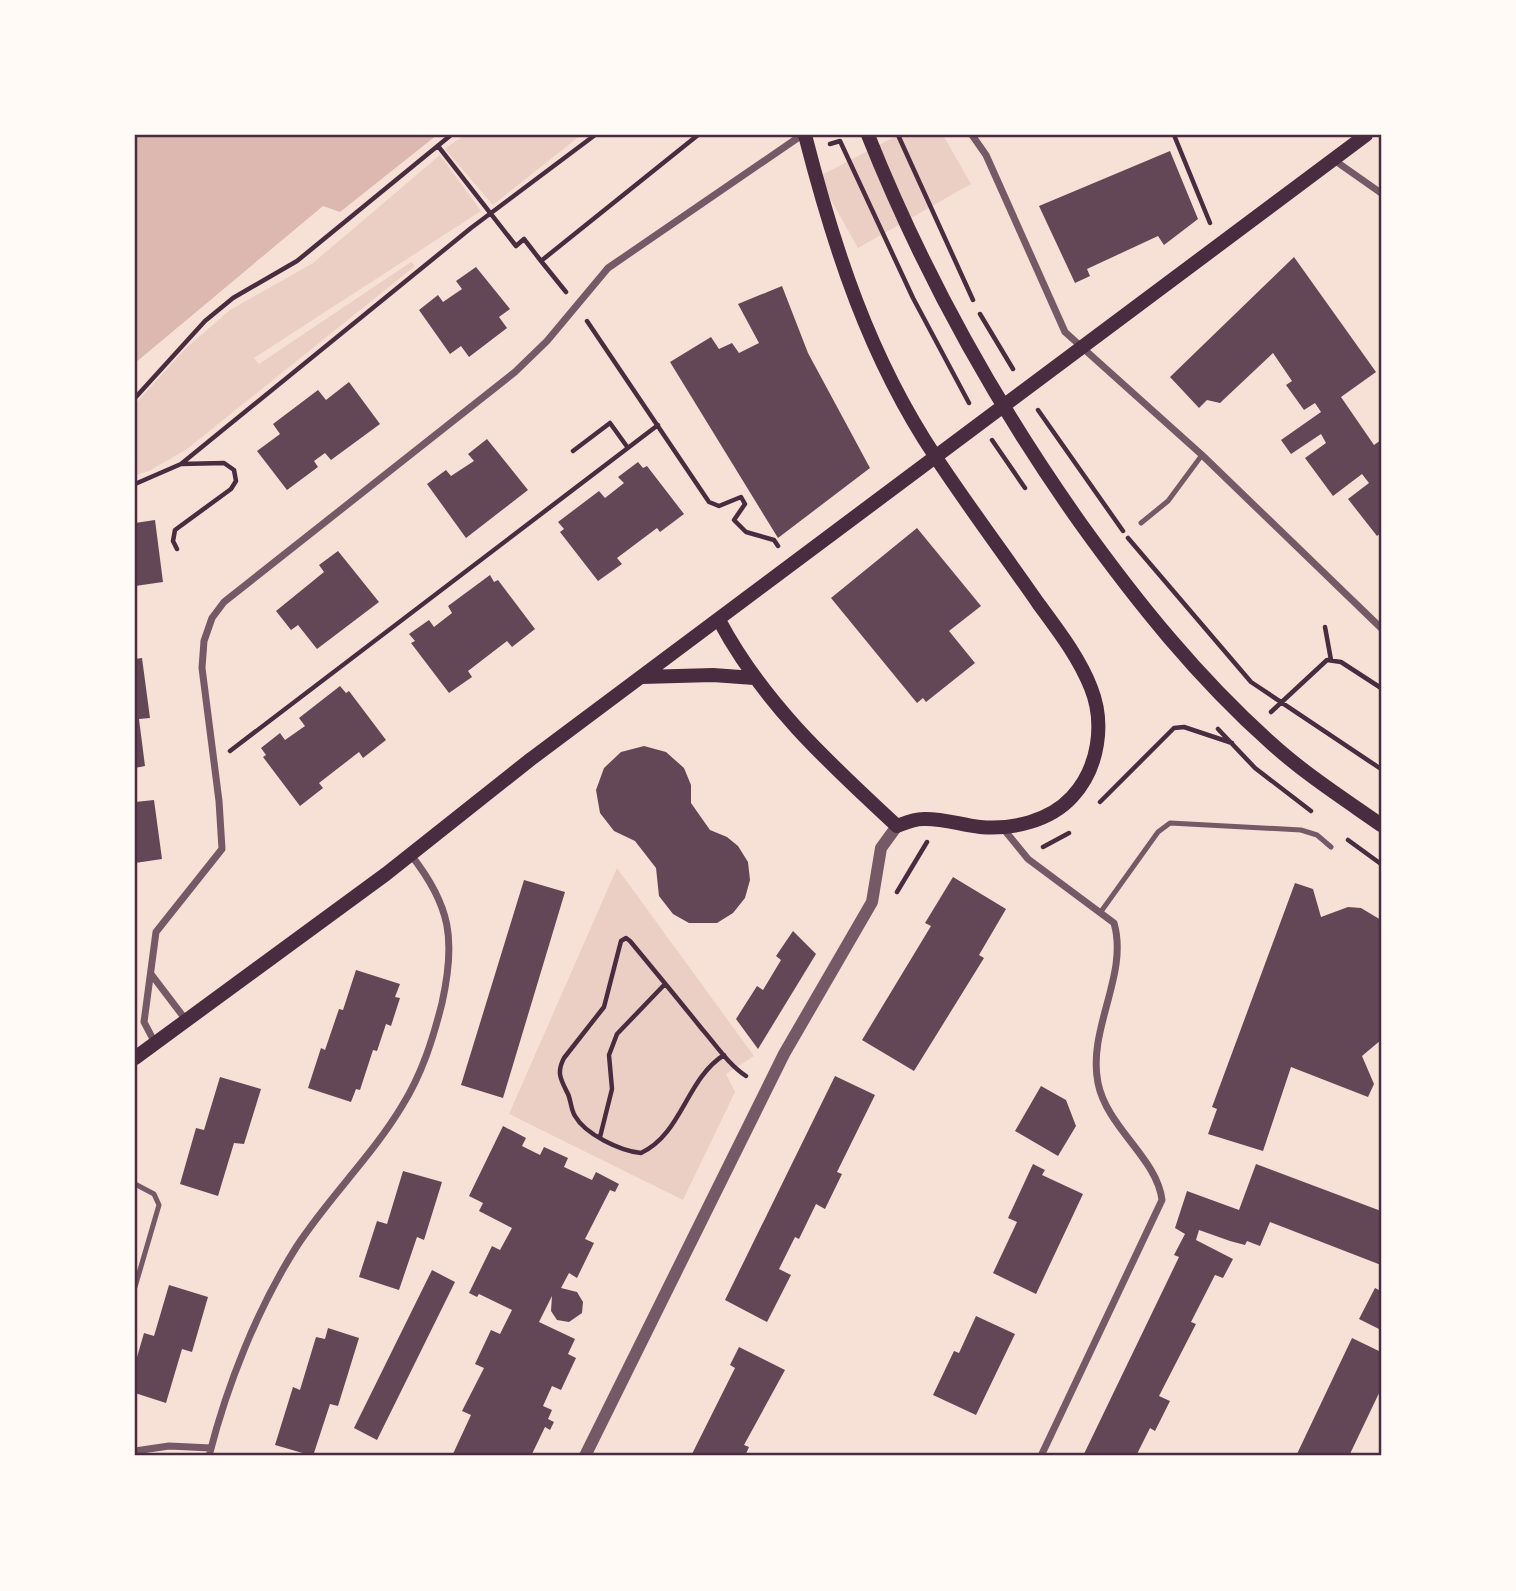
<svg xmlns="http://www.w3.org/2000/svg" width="1516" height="1591" viewBox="0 0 1516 1591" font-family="Barlow,sans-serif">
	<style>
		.green { fill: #ebcfc5 }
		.water { fill: #dcb8b0 }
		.building { fill: #644757 }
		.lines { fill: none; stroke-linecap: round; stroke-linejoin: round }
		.path { stroke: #4a2c40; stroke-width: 4.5 }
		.service { stroke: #755966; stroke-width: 5 }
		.minor { stroke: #755966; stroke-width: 7 }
		.tertiary { stroke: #755966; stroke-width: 12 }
		.secondary { stroke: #4a2c40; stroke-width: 14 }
		.neatline { fill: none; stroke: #4a2c40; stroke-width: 2.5 }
	</style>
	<rect width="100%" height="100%" fill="#f7e1d7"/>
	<path class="green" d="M464,135H581L493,205L445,149Z
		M898,135H943L971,184L858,248L818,177Z
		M440,155L481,211L254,358L259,364L411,262L415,266L187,449L149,471L135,475V404L186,348L230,310L313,263Z
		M617,868L754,1056L726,1074L735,1092L683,1200L509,1114Z"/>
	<path class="water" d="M135,135H437L340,212L323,206L135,363Z"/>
	<path class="building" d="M1170,151L1198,219L1164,245L1158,236L1087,269L1090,276L1075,283L1039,206Z
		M1294,257L1376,372L1341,397L1374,445L1381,440V533L1377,536L1348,499L1369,483L1362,474L1333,496L1305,458L1326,443L1321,434L1291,454L1281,440L1321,412L1315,403L1304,410L1286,385L1292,381L1273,353L1220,403L1207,400L1199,408L1170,377Z
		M476,267L510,309L499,317L507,328L469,357L461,346L450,354L419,310L438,295L443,302L462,289L456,281Z
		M782,286L808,353L870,468L778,538L670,362L711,337L719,349L732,343L739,353L759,343L738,304Z
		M349,382L380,424L331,460L325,453L314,461L318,467L287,490L257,451L280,434L273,424L318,390L326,400Z
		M487,439L528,490L466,538L427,484L446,470L451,476L474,461L468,454Z
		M638,462L643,468L647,466L684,514L660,532L657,528L617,558L622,564L598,581L560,532L564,529L558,522L599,491L605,498L624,483L618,477Z
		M155,520L163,582L135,586V523Z
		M917,528L981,606L949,631L975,663L926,702L923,698L917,703L831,598Z
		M338,551L379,602L317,649L298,625L291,630L276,611L324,572L319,565Z
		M490,575L494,582L498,580L535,629L512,647L507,641L468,671L472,677L449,693L411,643L415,641L409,634L429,620L434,627L452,613L448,606Z
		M142,658L150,718L139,719L145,766L135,768V659Z
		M340,686L346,693L349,691L386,740L363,758L359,752L319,783L323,788L300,806L263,757L266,755L261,748L280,733L285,740L305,726L299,718Z
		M644,746L666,752L684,768L691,785V803L710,830L727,837L738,846L748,862L750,880L745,898L733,913L717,923H689L673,914L659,896L656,868L635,841L614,831L600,813L596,790L604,768L621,752Z
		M154,800L162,859L135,863V802Z
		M953,877L1006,909L979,955L984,958L914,1071L862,1040L931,926L925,923Z
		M524,880L565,892L503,1098L461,1085Z
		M1295,883L1313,889L1321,917L1348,907L1361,908L1381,920V1040L1362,1056L1374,1084L1368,1097L1291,1067L1263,1151L1208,1134L1217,1109L1212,1107Z
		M793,931L816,954L758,1049L736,1019L757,986L763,990L781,960L776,956Z
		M356,970L400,984L395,997L400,998L391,1026L386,1024L377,1051L373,1050L360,1090L356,1089L351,1102L308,1088L321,1048L325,1050L339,1009L343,1010Z
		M835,1076L875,1095L837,1172L842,1174L825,1209L816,1204L799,1239L795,1237L779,1269L791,1275L767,1322L725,1300Z
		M220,1077L261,1089L244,1144L234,1143L218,1196L180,1184L196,1128L204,1130Z
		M1041,1086L1066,1100L1076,1126L1058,1156L1015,1131Z
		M503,1126L526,1138L522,1146L540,1155L544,1147L568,1158L564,1167L592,1180L596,1172L619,1184L615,1192L610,1190L585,1239L594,1243L577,1278L569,1273L561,1288L577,1292L583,1302L582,1313L569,1322L557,1320L551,1311L552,1296L539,1322L575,1339L568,1354L576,1358L561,1390L552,1386L543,1406L552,1410L548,1419L554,1422L550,1430L545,1427L531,1456H452L471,1415L462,1411L484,1368L475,1364L491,1330L500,1334L512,1310L479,1294L477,1297L469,1293L492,1246L500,1250L512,1228L479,1211L483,1203L469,1196Z
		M1033,1164L1045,1170L1042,1175L1083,1194L1036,1294L993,1273L1017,1222L1008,1218Z
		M1256,1164L1381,1211V1265L1270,1222L1260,1246L1247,1241L1245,1245L1230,1241L1199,1230L1196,1240L1233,1259L1223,1278L1215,1275L1191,1322L1196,1324L1159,1396L1170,1401L1155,1431L1150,1428L1136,1456H1083L1179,1257L1174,1255L1185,1234L1175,1228L1187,1191L1239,1210Z
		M403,1171L442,1182L424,1240L417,1237L399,1290L359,1277L377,1221L387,1224Z
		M432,1270L455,1282L377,1440L354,1428Z
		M169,1285L208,1297L192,1352L182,1349L166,1403L135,1393V1364L144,1333L154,1336Z
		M1375,1288L1381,1291V1330L1359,1319Z
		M976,1316L1015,1334L976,1415L933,1395L954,1351L959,1353Z
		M328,1328L359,1338L338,1406L330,1404L313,1456L275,1445L293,1387L300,1390L316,1337L325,1339Z
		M1352,1338L1381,1352V1389L1349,1456H1296Z
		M739,1347L785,1370L744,1445L749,1447L745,1456H691L735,1368L730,1365Z"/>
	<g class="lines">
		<path class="path" d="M898,135L973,300
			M1174,135L1210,223
			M830,144L840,141L913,298L969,403
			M438,146L516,246L524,239L541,261
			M566,292L541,261L698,135
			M980,314L1013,369
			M587,321L709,502L719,506L741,497L745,504L734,520L746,532L774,540L778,546
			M135,398L205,321L233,298L297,261L451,135
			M1038,410L1123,531
			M992,440L1025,488
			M573,451L610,423L628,448
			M135,484L181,464L471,228L595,135
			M1128,538L1251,682L1381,769
			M177,549L173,541L175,530L231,489L236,481L234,470L224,463L181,464
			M1325,627L1331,660
			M1271,712L1327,660L1341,662L1381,688
			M1218,729L1255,768L1311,811
			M230,751L658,425
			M1100,802L1174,728L1184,727L1232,743
			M1348,840L1381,864
			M1043,847L1069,833
			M897,892L927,842
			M724,1055C686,1079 682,1134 641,1153C620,1151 585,1134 575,1116C571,1110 571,1101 568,1094C561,1080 556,1073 564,1058L604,1007L621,941L626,938L630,941C654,970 678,999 702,1029C716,1045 728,1064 746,1076
			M600,1137L612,1089L609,1055L617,1034L665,984"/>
		<path class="service" d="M1141,523L1168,501L1202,455
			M1100,913L1158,832L1170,823L1301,830L1317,835L1331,847
			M135,1184L154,1194L159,1205L135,1287"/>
		<path class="minor" d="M972,135L986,155L1065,332L1202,455L1381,628
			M1334,160L1381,193
			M1002,827L1028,859L1114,923C1129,975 1087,1029 1098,1083C1107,1128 1157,1158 1162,1200L1041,1456
			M151,974L186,1020
			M155,1043L144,1022L156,932L222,849L219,801L202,668L204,641L212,618L224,602L515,372L547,341L608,268L802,135
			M135,1451L169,1446L211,1448
			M209,1456C227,1385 257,1309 297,1246C329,1197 372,1156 402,1106C422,1074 433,1039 442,1003C456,940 451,906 411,855"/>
		<path class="tertiary" d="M585,1456L784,1054L872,902L881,848L897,826"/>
		<path class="secondary" d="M868,135C924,275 993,400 1081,524C1137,602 1198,678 1271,743C1305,774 1344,799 1381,825
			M719,620C763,703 829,763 897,826C905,823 914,819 923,819C942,818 961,825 980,827C1012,830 1050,821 1072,797C1099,768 1105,723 1091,688C1079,657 1057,629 1038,603C1004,554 968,506 935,456C869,357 834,248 805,135
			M642,677L713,675L754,678
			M135,1058L386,874L531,759L1366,135"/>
	</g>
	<rect width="1516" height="1591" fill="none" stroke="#fffaf5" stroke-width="273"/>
	<rect x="136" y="136" width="1244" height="1318" class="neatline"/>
</svg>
